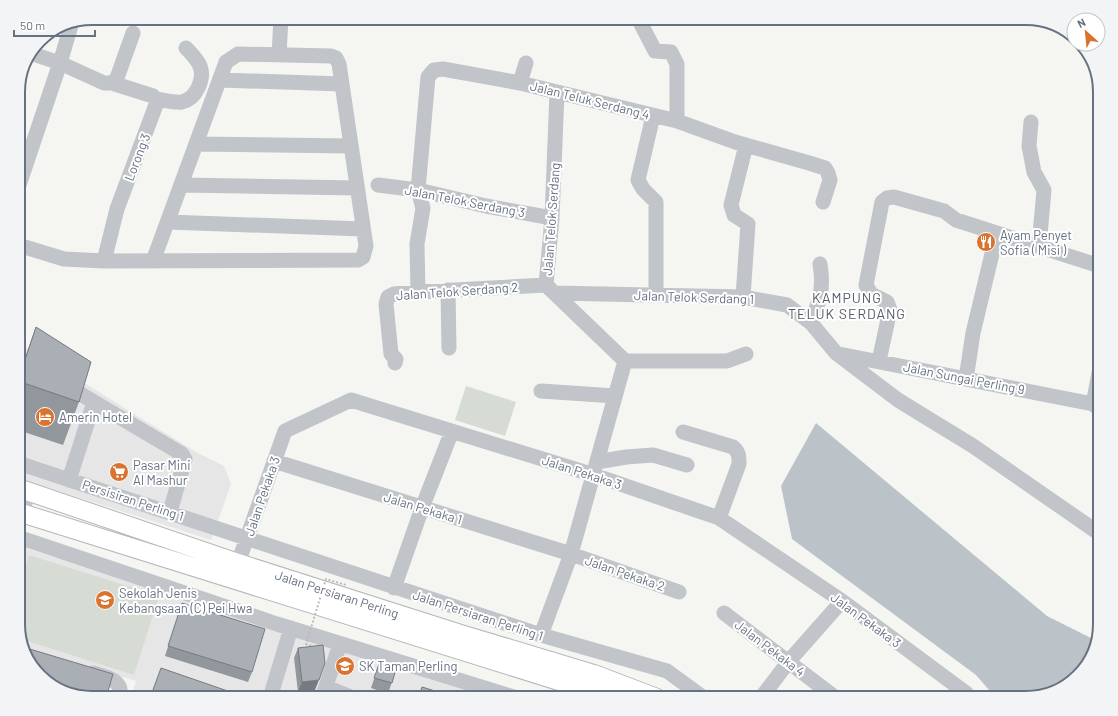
<svg xmlns="http://www.w3.org/2000/svg" width="1118" height="716" viewBox="0 0 1118 716" font-family="Barlow,sans-serif">
	<style>
		.built { fill: #e6e6e6 }
		.green { fill: #d6dcd4 }
		.water { fill: #bbc3c9 }
		.lines { fill: none; stroke-linecap: round; stroke-linejoin: round }
		.major-casing { stroke: #b4b7bc; stroke-width: 20 }
		.minor { stroke: #c1c4c8; stroke-width: 15 }
		.major { stroke: #fff; stroke-width: 18 }
		.path-bridge { stroke: #b9bbbe; stroke-width: 2; stroke-dasharray: 2 2; stroke-linecap: butt }
		.wall { fill: #92969d }
		.shaded-wall { fill: #777a7f }
		.building { fill: #aaafb6; stroke: #777a7f }
		.labels { text-anchor: middle; dominant-baseline: central; stroke-width: 4; stroke-linejoin: round; paint-order: stroke }
		.street-label { font-size: 13px; fill: #667182; stroke: #fff }
		.poi-label { font-size: 13px; fill: #667182; stroke: #fff; text-anchor: start }
		.neighbourhood-label { font-size: 14px; letter-spacing: 1px; fill: #545b67; stroke: #fff }
		.rim { fill: none; stroke: #667182; stroke-width: 2 }
	</style>
	<rect width="100%" height="100%" fill="#f5f6f2"/>
	<path class="built" d="M18,342L196,452L224,466L231,484L211,540L18,478Z
		M25,548L302,635L495,698H131L136,681L24,648L18,629V572Z"/>
	<path class="green" d="M466,386L516,402L505,436L455,420Z
		M29,555L159,596L134,675L21,639L18,629V589Z"/>
	<path class="water" d="M816,423L1047,616L1095,640L1088,665L1063,688L1027,698H996L976,675L792,539L781,486Z"/>
	<g class="lines">
		<defs>
			<path id="major" d="M18,488L238,563L464,635L594,674L657,698
				M18,512L613,698"/>
		</defs>
		<use href="#major" class="major-casing"/>
		<path class="minor" d="M640,18L641,24L655,51L671,52L677,64V121
			M33,54L60,63L104,83H112L117,78L133,33
			M279,55L281,18
			M220,80L342,84
			M520,83L526,63
			M557,92L552,218L546,285L625,361
			M156,99C164,100 174,103 182,102C196,99 205,79 200,66C197,59 192,54 186,48
			M653,116L638,180L643,189L656,202V295
			M1031,122L1029,146L1034,172L1044,190L1039,246
			M196,144L351,146
			M181,185L357,188
			M378,185L418,190L486,206L552,218
			M18,188L60,63L72,22
			M168,222L363,229
			M18,245L64,259L104,261L358,260L363,257L366,246L339,64L336,58L331,56L238,54L226,62L153,261
			M104,261L117,209L157,102L153,96L112,83
			M448,290L449,348
			M418,292L417,244L423,208L418,190L428,77L434,70L443,69L520,83L677,121L735,142L809,163L825,168L828,173L830,180L823,202
			M555,293L743,297L787,305L811,323L836,353L898,400L973,446L1100,534
			M743,297L748,224L734,215L731,205L746,145
			M811,323C820,300 824,288 820,264
			M839,354L1093,404L1100,410
			M18,358L41,372
			M625,361H727L746,354
			M879,361L890,310L887,302L871,294L866,285L882,202L887,198L894,197L944,211L956,220L1100,266
			M395,363L396,359L391,354L386,304L388,297L394,294L418,292L546,285
			M966,379L973,333L997,233
			M64,384L94,402L69,480
			M541,391L615,396
			M94,402L182,454L185,459L170,512
			M1093,404L1100,368
			M683,432L733,447C739,452 739,456 739,464L719,518
			M274,461L571,554L679,592
			M597,462L626,457L653,455L687,465
			M18,463L541,635L667,671L704,698
			M18,524L29,491
			M18,537L277,624L517,698
			M238,563L285,431L351,400L594,475L719,518L842,601L966,693L970,698
			M394,588L422,508L452,431
			M724,613L836,698
			M541,635L571,554L625,361
			M93,673C106,677 125,680 119,698
			M326,687L353,698
			M270,698L291,628
			M322,698L340,644
			M761,698L789,661L842,601"/>
		<use href="#major" class="major"/>
		<path class="path-bridge" d="M315,647L306,644L326,579L346,585"/>
	</g>
	<path class="wall" d="M36,327L79,402L63,445L18,430V377Z
		M182,603L252,672L248,682L165,656Z
		M298,648L315,690L298,692L294,658Z
		M379,664L396,669L388,694L371,688Z"/>
	<path class="shaded-wall" d="M319,680L315,690L298,692L302,682Z"/>
	<path class="building" d="M36,327L91,362L79,402L18,381Z
		M182,603L265,629L252,672L168,646Z
		M323,645L325,663L319,680L302,682L298,648Z
		M23,647L113,674L106,698H92L51,686L28,661Z
		M379,664L396,669L392,683L374,678Z
		M161,668L248,698H150Z
		M422,687L458,698H418Z
		M463,695L473,698H462Z"/>
	<defs>
		<symbol id="restaurant-disc" viewBox="-11 -11 22 22"><circle r="9.5" fill="#d9732f" stroke="#fff"/><path d="M-5-6h1v4h1v-4h1v4h1v-4h1v5L-1.5 .5V6h-2V.5L-5-1ZM5-6V6H3V1.5H1.5Q1.5-4 5-6Z" fill="#fff"/></symbol>
		<symbol id="hotel-disc" viewBox="-11 -11 22 22"><circle r="9.5" fill="#d9732f" stroke="#fff"/><path d="M-6-4.5h1.5V1H6V5H4.5V3h-9V5H-6ZM-4 0a1.8 1.8 0 1 1 3.6 0ZM.5 0V-2.5h3Q6-2.5 6 0Z" fill="#fff"/></symbol>
		<symbol id="supermarket-disc" viewBox="-11 -11 22 22"><circle r="9.5" fill="#d9732f" stroke="#fff"/><path d="M-6-5.5h2.5l.6 2H6L4.5 2H-2.5L-4.4-4H-6ZM-1.5 3.2a1.3 1.3 0 1 0 .1 0ZM3 3.2a1.3 1.3 0 1 0 .1 0Z" fill="#fff"/></symbol>
		<symbol id="school-disc" viewBox="-11 -11 22 22"><circle r="9.5" fill="#d9732f" stroke="#fff"/><path d="M0-5L7-2L0 1L-7-2ZM-4 1L0 2.5L4 1V4Q0 6-4 4Z" fill="#fff"/></symbol>
	</defs>
	<g fill-rule="evenodd">
		<use href="#restaurant-disc" x="975" y="231" width="22" height="22"/>
		<use href="#hotel-disc" x="34" y="406" width="22" height="22"/>
		<use href="#supermarket-disc" x="108" y="461" width="22" height="22"/>
		<use href="#school-disc" x="94" y="589" width="22" height="22"/>
		<use href="#school-disc" x="334" y="655" width="22" height="22"/>
	</g>
	<g class="labels">
		<g class="street-label">
			<text transform="translate(590 100) rotate(14)">Jalan Teluk Serdang 4</text>
			<text transform="translate(137 157) rotate(-69)">Lorong 3</text>
			<text transform="translate(465 201) rotate(11)">Jalan Telok Serdang 3</text>
			<text transform="translate(551 219) rotate(-86)">Jalan Telok Serdang</text>
			<text transform="translate(457 291) rotate(-4)">Jalan Telok Serdang 2</text>
			<text transform="translate(694 297) rotate(2)">Jalan Telok Serdang 1</text>
			<text transform="translate(964 378) rotate(11)">Jalan Sungai Perling 9</text>
			<text transform="translate(582 472) rotate(18)">Jalan Pekaka 3</text>
			<text transform="translate(262 496) rotate(-71)">Jalan Pekaka 3</text>
			<text transform="translate(133 500) rotate(18)">Persisiran Perling 1</text>
			<text transform="translate(423 508) rotate(17)">Jalan Pekaka 1</text>
			<text transform="translate(625 573) rotate(19)">Jalan Pekaka 2</text>
			<text transform="translate(337 594) rotate(18)">Jalan Persiaran Perling</text>
			<text transform="translate(478 615) rotate(18)">Jalan Persiaran Perling 1</text>
			<text transform="translate(866 620) rotate(36)">Jalan Pekaka 3</text>
			<text transform="translate(770 648) rotate(37)">Jalan Pekaka 4</text>
		</g>
		<g class="poi-label">
			<text x="1000" y="235">Ayam Penyet<tspan x="1000" dy="15">Sofia ( Misi )</tspan></text>
			<text x="59" y="417">Amerin Hotel</text>
			<text x="133" y="465">Pasar Mini<tspan x="133" dy="15">Al Mashur</tspan></text>
			<text x="119" y="593">Sekolah Jenis<tspan x="119" dy="15">Kebangsaan (C) Pei Hwa</tspan></text>
			<text x="359" y="666">SK Taman Perling</text>
		</g>
		<g class="neighbourhood-label">
			<text x="847" y="297">KAMPUNG<tspan x="847" dy="16">TELUK SERDANG</tspan></text>
		</g>
	</g>
	<path d="M0 0H1118V716H0ZM92 25H1026A67 67 0 0 1 1093 92V624A67 67 0 0 1 1026 691H92A67 67 0 0 1 25 624V92A67 67 0 0 1 92 25Z" fill="#f3f4f5" fill-rule="evenodd"/>
	<path class="rim" d="M92 25H1026A67 67 0 0 1 1093 92V624A67 67 0 0 1 1026 691H92A67 67 0 0 1 25 624V92A67 67 0 0 1 92 25Z"/>
	<g transform="translate(1086 32) rotate(333)"><circle r="19" fill="#ffffff" stroke="#c2c6cd"/>
	<path d="M0-3L7 15L0 10L-7 15Z" fill="#d9732f"/>
	<text y="-6" font-size="11" font-weight="bold" text-anchor="middle" fill="#667182">N</text>
	</g>
	<path d="M14 30v6h81v-6" fill="none" stroke="#667182" stroke-width="2"/>
	<text x="20" y="30" font-size="12" fill="#667182" stroke="#ffffff" stroke-width="3" paint-order="stroke">50 m</text>
</svg>
